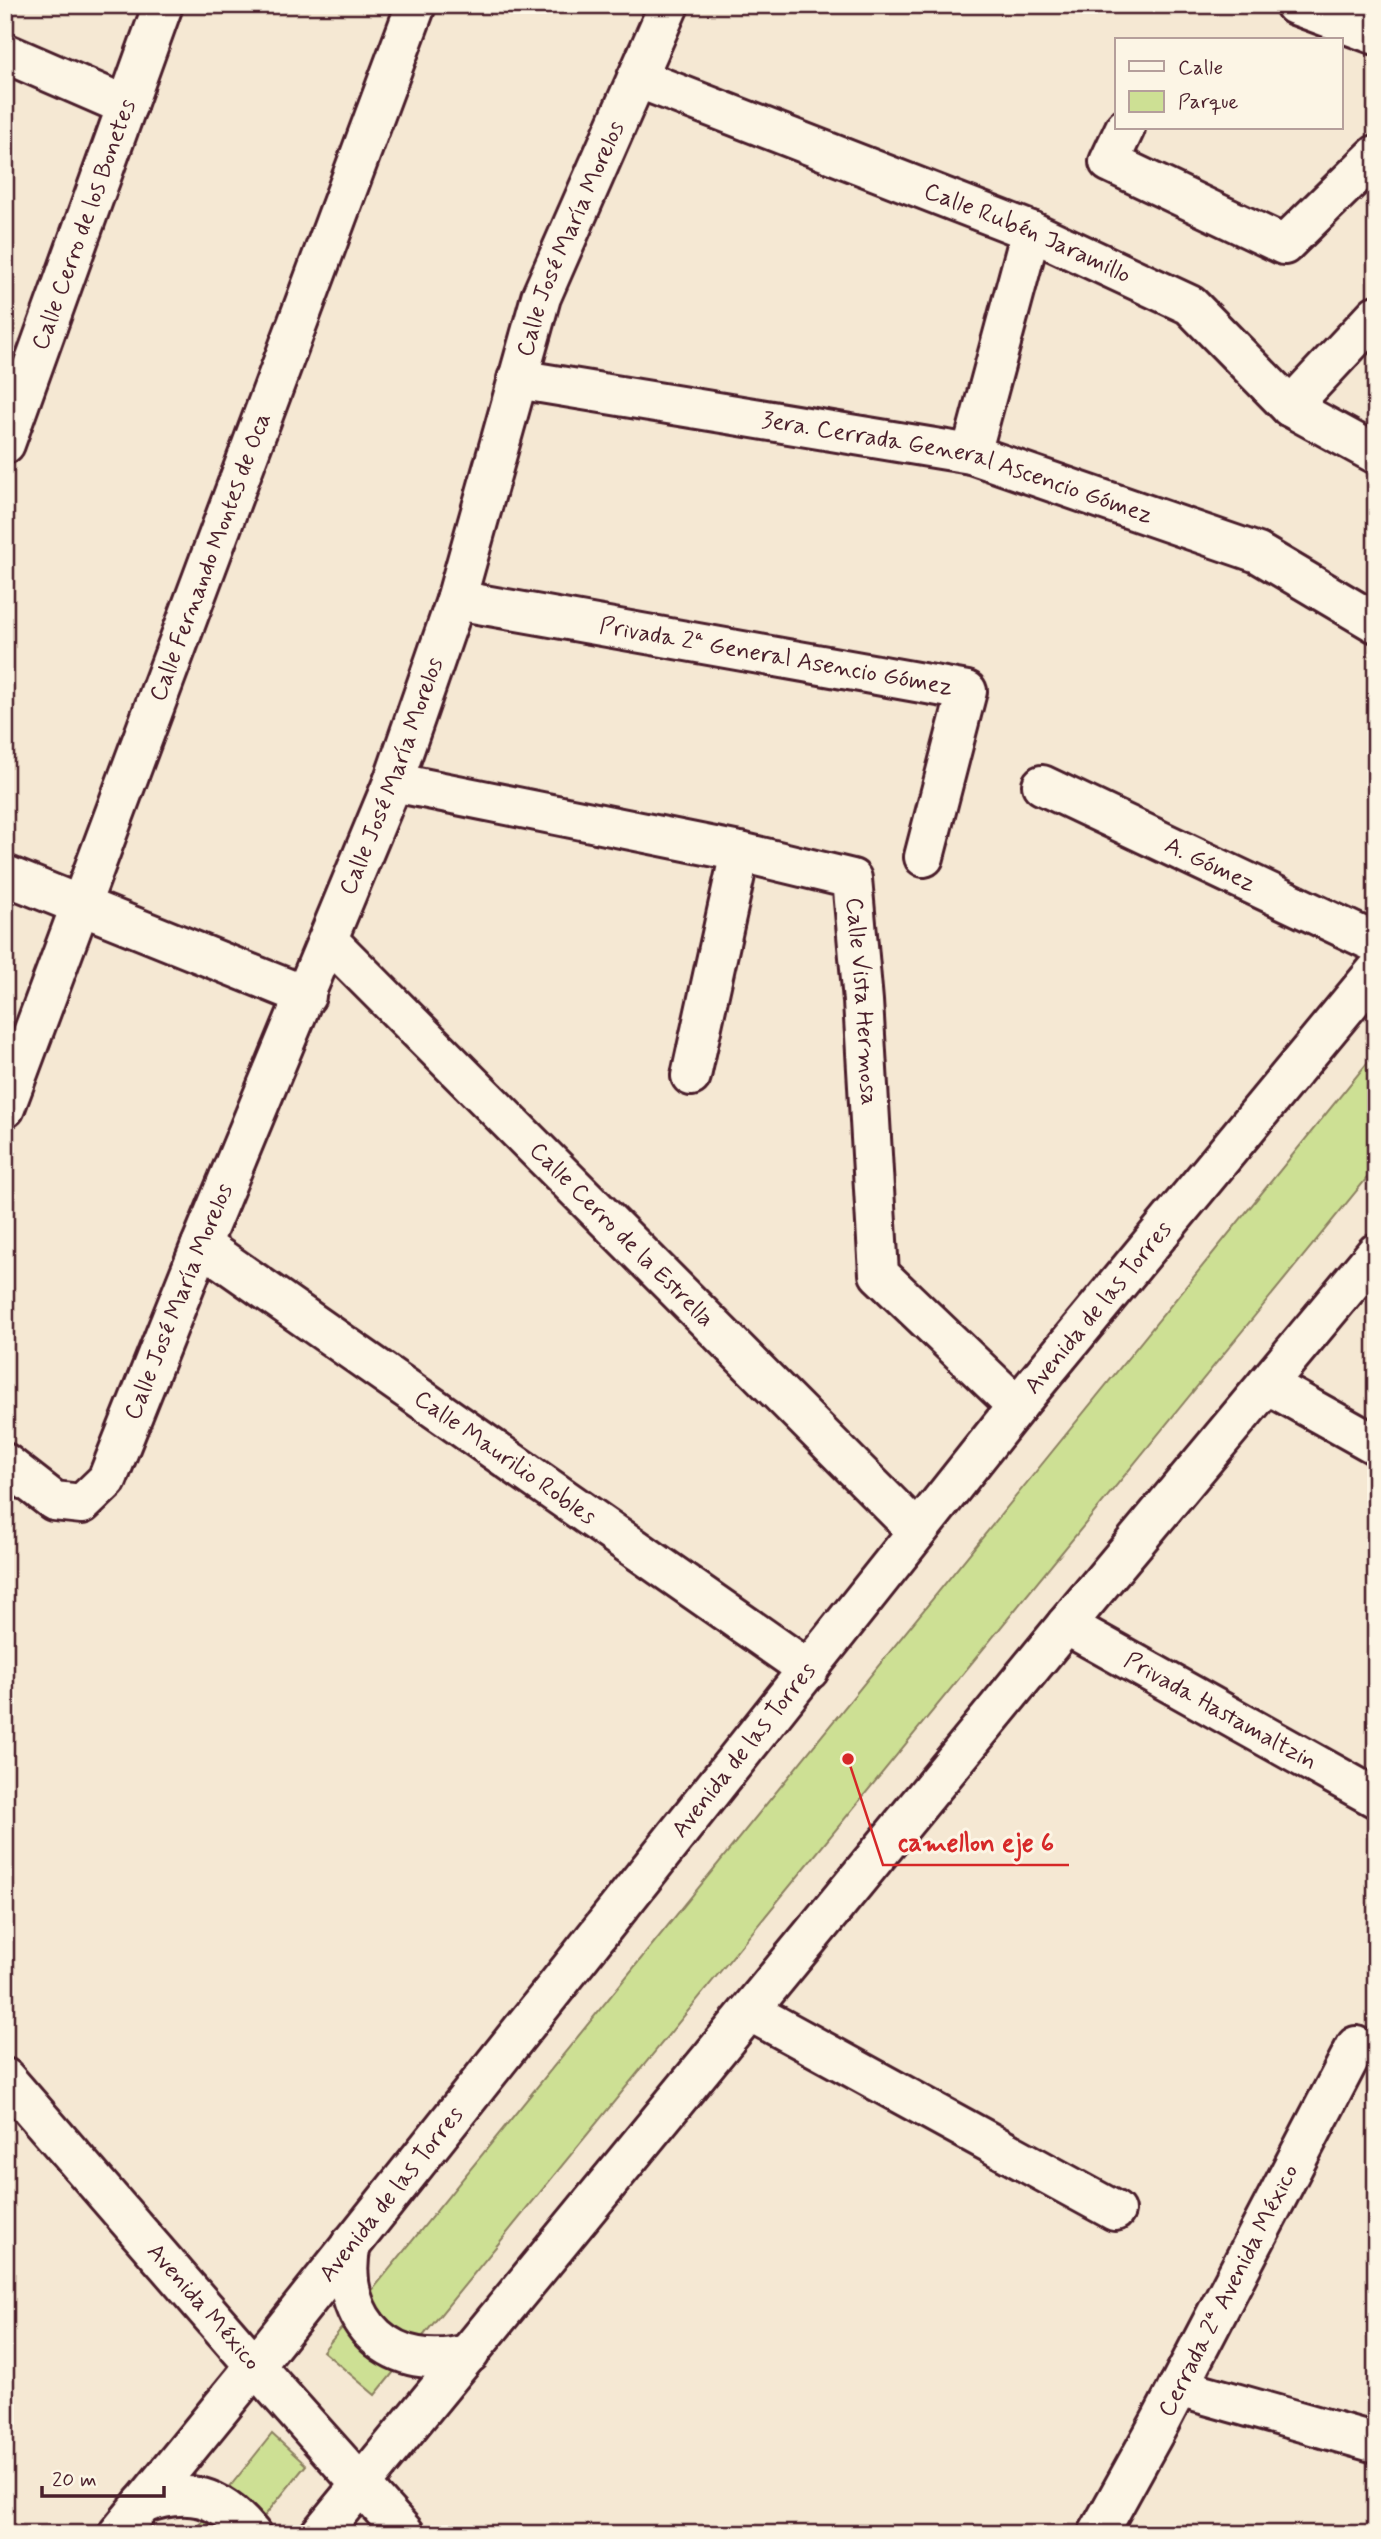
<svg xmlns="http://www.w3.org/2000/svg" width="1381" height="2539" viewBox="0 0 1381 2539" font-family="Mynerve,sans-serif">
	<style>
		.green { fill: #cde094; stroke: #8c8060; stroke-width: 2 }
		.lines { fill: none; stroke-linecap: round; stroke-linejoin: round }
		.minor-casing { stroke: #4a1f2b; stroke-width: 44 }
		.major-casing { stroke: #4a1f2b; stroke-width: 44 }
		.minor { stroke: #fcf5e5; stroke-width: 38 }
		.major { stroke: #fcf5e5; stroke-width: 38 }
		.labels { text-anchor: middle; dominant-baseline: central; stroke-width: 6; stroke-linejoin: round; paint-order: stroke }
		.street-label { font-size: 24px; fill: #4a1f2b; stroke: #fcf5e5 }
		.leader { fill: none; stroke: #d62828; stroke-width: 2.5 }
		.callout-dot { fill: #d62828; stroke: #fcf5e5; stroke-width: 2.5 }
		.callout-label { font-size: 26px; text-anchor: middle; font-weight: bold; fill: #d62828; stroke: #fcf5e5; stroke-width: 6; stroke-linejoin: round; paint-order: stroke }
	</style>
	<rect width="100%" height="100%" fill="#f5e8d3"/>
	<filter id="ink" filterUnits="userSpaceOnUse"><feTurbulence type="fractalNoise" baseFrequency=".0143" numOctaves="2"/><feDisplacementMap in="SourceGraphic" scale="14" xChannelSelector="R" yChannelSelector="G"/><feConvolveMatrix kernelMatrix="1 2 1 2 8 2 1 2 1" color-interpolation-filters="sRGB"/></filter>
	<g filter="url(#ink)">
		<path class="green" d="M1376,1052V1167L375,2395L323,2351Z
			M272,2434L306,2465L250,2534H192Z"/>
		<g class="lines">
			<defs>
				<g id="minor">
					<path d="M1295,5L1376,35"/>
					<path d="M5,53L127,106"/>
					<path id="s1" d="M637,78L1031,231L1190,305L1290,407L1376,454"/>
					<path d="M1125,128L1109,162L1284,245L1376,155"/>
					<path id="s2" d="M517,379L971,454L1258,553L1376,623"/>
					<path d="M1290,407L1376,315"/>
					<path id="s3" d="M5,444L163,5"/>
					<path d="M971,454L1031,231"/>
					<path d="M456,600L967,691L924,857"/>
					<path id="s4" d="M393,782L740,852L852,879L863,1001L879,1274L1017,1406"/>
					<path id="s5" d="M1042,785L1376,943"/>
					<path d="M5,875L306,996"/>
					<path id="s6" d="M328,940L917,1531"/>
					<path d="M691,1076L740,852"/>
					<path id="s7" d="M5,1108L416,5"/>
					<path id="s8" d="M201,1245L809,1670"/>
					<path d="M1267,1384L1376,1445"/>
					<path id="s9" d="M5,1463L54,1501L82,1504L107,1480L201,1245L393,782L456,600L541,297L669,5"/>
					<path id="s10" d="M1066,1625L1376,1798"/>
					<path d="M751,2012L1115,2211"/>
					<path id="s11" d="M5,2078L255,2366L405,2534"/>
					<path d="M1178,2387L1376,2443"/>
					<path d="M1098,2534L1160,2422L1356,2046"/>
				</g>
				<g id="major">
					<path d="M351,2244C335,2322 393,2376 470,2353"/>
					<path d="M142,2504C189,2487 219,2495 251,2534"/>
					<path id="s12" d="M118,2534L255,2366L1017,1406L1376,971"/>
					<path d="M320,2534L1066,1625L1376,1253"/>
				</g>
			</defs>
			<use href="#minor" class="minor-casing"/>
			<use href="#major" class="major-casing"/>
			<use href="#minor" class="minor"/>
			<use href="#major" class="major"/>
		</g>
	</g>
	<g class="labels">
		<g class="street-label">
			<text stroke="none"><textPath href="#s3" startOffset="233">Calle Cerro de los Bonetes</textPath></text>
			<text stroke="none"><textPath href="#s1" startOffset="420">Calle Rubén Jaramillo</textPath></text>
			<text stroke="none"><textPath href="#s9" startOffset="1451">Calle José María Morelos</textPath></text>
			<text stroke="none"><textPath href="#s2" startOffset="450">3era. Cerrada General Ascencio Gómez</textPath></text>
			<text stroke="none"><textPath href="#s7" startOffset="588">Calle Fernando Montes de Oca</textPath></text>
			<text transform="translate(776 657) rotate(10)">Privada 2ª General Asencio Gómez</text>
			<text stroke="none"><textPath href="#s9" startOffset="884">Calle José María Morelos</textPath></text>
			<text stroke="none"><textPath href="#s5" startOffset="186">A. Gómez</textPath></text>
			<text stroke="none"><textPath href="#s4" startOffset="592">Calle Vista Hermosa</textPath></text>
			<text stroke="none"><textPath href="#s6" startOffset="416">Calle Cerro de la Estrella</textPath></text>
			<text stroke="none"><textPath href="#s9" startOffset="317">Calle José María Morelos</textPath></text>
			<text stroke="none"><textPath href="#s12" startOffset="1570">Avenida de las Torres</textPath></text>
			<text stroke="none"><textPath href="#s8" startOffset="371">Calle Maurilio Robles</textPath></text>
			<text stroke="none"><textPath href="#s10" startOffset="177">Privada Hastamaltzin</textPath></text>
			<text stroke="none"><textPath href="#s12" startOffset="1003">Avenida de las Torres</textPath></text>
			<text stroke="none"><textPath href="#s12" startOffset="436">Avenida de las Torres</textPath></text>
			<text transform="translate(1229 2291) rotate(-63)">Cerrada 2ª Avenida México</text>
			<text stroke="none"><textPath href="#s11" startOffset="303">Avenida México</textPath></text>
		</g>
	</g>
	<path class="leader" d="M848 1759L883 1865H1069"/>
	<circle class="callout-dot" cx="848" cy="1759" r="7"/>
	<g class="callout-label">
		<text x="976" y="1851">camellon eje 6</text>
	</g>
	<rect width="1381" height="2539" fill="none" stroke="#fcf5e5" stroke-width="28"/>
	<rect x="14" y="14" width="1353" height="2511" fill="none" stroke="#4a1f2b" stroke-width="2.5" filter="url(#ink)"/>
	<rect x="1115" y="38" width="228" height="91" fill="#fcf5e5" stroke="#b59f9b" stroke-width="2"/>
	<rect x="1129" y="61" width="35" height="10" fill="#fcf5e5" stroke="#b59f9b" stroke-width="2"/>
	<text x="1178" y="74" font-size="21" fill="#4a1f2b">Calle</text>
	<rect x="1129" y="91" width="35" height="21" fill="#cde094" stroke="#b59f9b" stroke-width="2"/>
	<text x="1178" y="108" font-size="21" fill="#4a1f2b">Parque</text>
	<path d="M42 2486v10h122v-10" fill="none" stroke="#4a1f2b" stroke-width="3.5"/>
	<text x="52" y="2486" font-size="21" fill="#4a1f2b" stroke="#fcf5e5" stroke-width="5" paint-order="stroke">20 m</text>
</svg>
